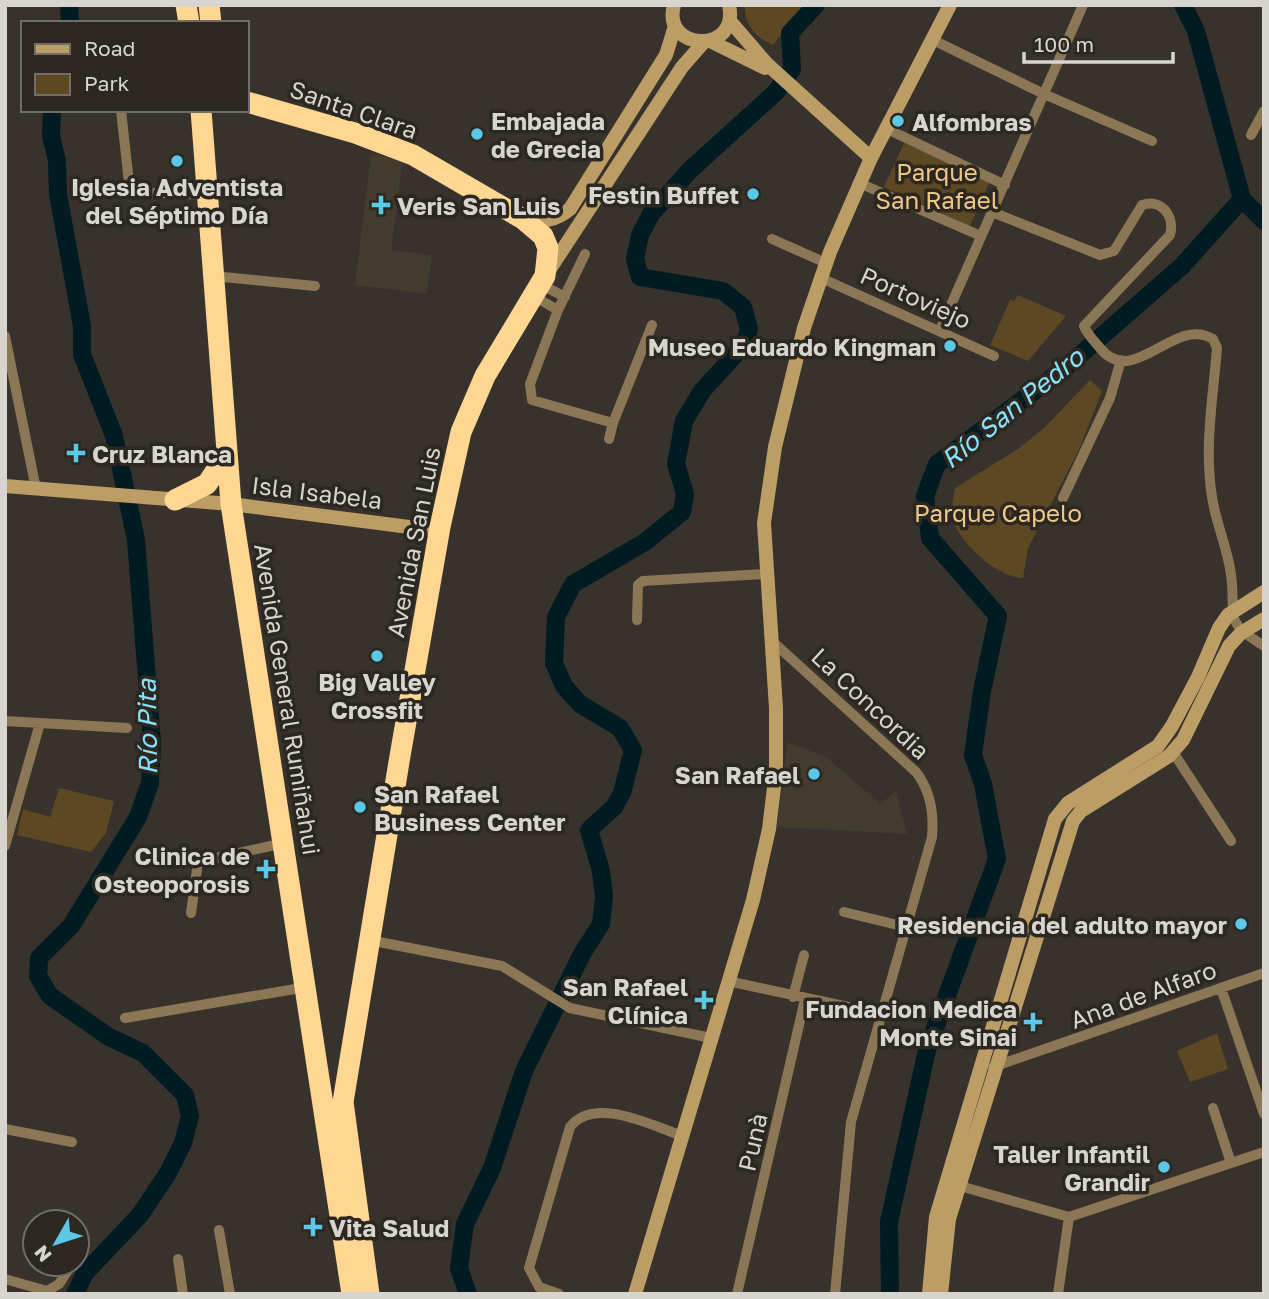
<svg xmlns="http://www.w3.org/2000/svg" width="1269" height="1299" viewBox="0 0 1269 1299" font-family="'Golos Text',sans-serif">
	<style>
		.built { fill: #433b2e }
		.green { fill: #5d4824 }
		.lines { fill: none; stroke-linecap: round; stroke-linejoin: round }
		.river { stroke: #001b22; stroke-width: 18 }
		.street { stroke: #8b7755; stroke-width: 10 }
		.secondary { stroke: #bd9d66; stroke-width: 14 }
		.highway { stroke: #ffd692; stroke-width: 21 }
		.poi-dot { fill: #5ac8e6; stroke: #2c2821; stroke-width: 2.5 }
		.labels { text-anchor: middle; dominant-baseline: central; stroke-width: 7; stroke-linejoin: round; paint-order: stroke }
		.street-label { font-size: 24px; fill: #d8d5d1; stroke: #2c2821 }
		.poi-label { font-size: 24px; font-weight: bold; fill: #d8d5d1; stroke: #2c2821; text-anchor: end }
		.park-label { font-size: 24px; fill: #eec889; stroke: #2c2821 }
		.water-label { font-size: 26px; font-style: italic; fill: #89e0f9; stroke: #2c2821 }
	</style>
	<rect width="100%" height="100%" fill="#37322b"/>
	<path class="built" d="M371,155L403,159L391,250L432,255L427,294L355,285Z
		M787,742L826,757L881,804L896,790L907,834L777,827Z"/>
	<path class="green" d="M745,5H804L773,45C757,39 743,23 745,5Z
		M904,143L990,181L970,226L884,187Z
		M1018,295L1066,316L1028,361L990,345L1010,300L1014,301Z
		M1090,380L1102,391L1079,450L1028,548L1023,578C997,578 957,541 952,516C950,508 954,497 955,488L1018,449L1045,427Z
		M59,788L114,801L106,833L91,852L17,835L23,809L50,817Z
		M1217,1033L1228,1069L1190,1082L1177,1051Z"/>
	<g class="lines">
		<path class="river" d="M69,5L70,23
			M1183,5L1196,31L1242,199
			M52,110L51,136L57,161L58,194L82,326V354L114,436L136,540L152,742L150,783L138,817L71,926L39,958L38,976L50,996L109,1037L143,1053L185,1095L190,1116L183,1143L168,1173L140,1215L85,1273L75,1294
			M468,1294L459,1268L465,1224L492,1168L524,1071L582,954L601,924L604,896L601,871L589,830L614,807L622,793L633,750L620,728L580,704L564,686L554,663L556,617L573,584L645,542L682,512L685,494L676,464L684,421L702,391L745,344L749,329L743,307L723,291L640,277L635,259L640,235L651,214L689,171L776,92L792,69L790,33L816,5
			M890,1294L889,1222L927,1050L997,859L983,784L973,755L982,691L998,616L930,538L925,496L937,464L1065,368L1182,266L1242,199L1264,221"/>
		<path class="street" d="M931,39L1044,94L1152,141
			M121,110L130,192L208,195
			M885,128L1005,185
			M1251,135L1264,111
			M859,183L981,236
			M992,212L1100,255L1114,251L1142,205C1162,198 1175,217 1170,235L1084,326C1087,334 1094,341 1100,348C1134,390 1174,315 1213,339L1217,348C1213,398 1204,447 1212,497C1216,524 1228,549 1231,575C1237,617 1221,620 1264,646
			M772,239L826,263
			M214,276L315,286
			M821,278L994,356
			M540,284L565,297
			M533,296L558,310L530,384L532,400L613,423L652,325
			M558,310L585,254
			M940,330L1083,5
			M5,336L36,489
			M609,439L613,423
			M1063,498L1110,398L1121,360
			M637,620L638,585L643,581L766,574
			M773,642L916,772C931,791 934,814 932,837L851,1122L835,1294
			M5,721L127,728
			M1173,752L1231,841
			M5,846L40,723
			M844,912L906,927
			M191,913L198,862L284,843
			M369,940L502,966L570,1008L711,1038
			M728,981L881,1014
			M1221,988L1264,1114
			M793,997L804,955
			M125,1018L307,987
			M993,1067L1264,973
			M1213,1108L1231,1163
			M5,1129L72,1142
			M953,1184L1069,1217L1264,1152
			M219,1230L230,1294
			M178,1259L183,1294
			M5,1279L47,1291L59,1284L68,1270
			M559,1294L539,1287L529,1268L570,1127C594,1095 652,1126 683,1136
			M737,1294L805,999
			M1058,1294L1069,1217"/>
		<path class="secondary" d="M674,5C661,51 740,55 729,5
			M730,21L767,64L871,158
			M710,41L765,68
			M525,219C544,222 555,221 570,209L666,55L675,26
			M548,272L682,67L704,42
			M5,486L231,504L440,531
			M635,1294L753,900L769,829L776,771V708L764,523L775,447L804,328L830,252L871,158L950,5
			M929,1294L936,1217L1055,819L1068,803L1158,746L1172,726L1198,677L1219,628L1228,615L1264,592
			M941,1294L949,1219L1073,821L1081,811L1169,756L1183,740L1229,646L1241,633L1264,619"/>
		<path class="highway" d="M186,5L189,23
			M209,5L211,23
			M247,102L355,133L413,155L523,219L543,236L548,248L545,276L485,376L461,432L440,527L400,756L343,1102L369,1294
			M201,110L231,504L352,1294
			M175,500L207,484L227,454"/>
	</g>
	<g class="poi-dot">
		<circle cx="898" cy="121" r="7"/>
		<circle cx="477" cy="134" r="7"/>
		<circle cx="177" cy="161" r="7"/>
		<circle cx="753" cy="194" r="7"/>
		<path d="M377.5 194.5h7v7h7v7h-7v7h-7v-7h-7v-7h7z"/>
		<circle cx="950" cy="346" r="7"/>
		<path d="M72.5 442.5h7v7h7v7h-7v7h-7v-7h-7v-7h7z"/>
		<circle cx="377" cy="656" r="7"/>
		<circle cx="814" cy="774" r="7"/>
		<circle cx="360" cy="807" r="7"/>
		<path d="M262.5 858.5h7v7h7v7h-7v7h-7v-7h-7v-7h7z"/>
		<circle cx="1241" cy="924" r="7"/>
		<path d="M700.5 989.5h7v7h7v7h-7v7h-7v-7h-7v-7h7z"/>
		<path d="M1029.5 1011.5h7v7h7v7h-7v7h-7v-7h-7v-7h7z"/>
		<circle cx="1164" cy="1167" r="7"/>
		<path d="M309.5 1216.5h7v7h7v7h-7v7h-7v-7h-7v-7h7z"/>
	</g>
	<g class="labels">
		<g class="street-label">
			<text transform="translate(354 109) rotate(19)">Santa Clara</text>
			<text transform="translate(916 297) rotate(24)">Portoviejo</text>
			<text transform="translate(317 492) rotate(7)">Isla Isabela</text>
			<text transform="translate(413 542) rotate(-79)">Avenida San Luis</text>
			<text transform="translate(288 699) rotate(81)">Avenida General Rumiñahui</text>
			<text transform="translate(871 703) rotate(43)">La Concordia</text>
			<text transform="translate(1143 994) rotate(-20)">Ana de Alfaro</text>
			<text transform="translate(752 1142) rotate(-77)">Punà</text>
		</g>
		<g class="poi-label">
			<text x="491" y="120" text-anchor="start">Embajada<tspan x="491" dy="28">de Grecia</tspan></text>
			<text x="912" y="121" text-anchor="start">Alfombras</text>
			<text x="177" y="186" text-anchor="middle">Iglesia Adventista<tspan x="177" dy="28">del Séptimo Día</tspan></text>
			<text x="739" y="194">Festin Buffet</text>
			<text x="397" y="205" text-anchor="start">Veris San Luis</text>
			<text x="936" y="346">Museo Eduardo Kingman</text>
			<text x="92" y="453" text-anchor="start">Cruz Blanca</text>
			<text x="377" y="681" text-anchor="middle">Big Valley<tspan x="377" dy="28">Crossfit</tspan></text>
			<text x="800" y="774">San Rafael</text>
			<text x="374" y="793" text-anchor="start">San Rafael<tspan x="374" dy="28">Business Center</tspan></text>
			<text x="250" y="855">Clinica de<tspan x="250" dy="28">Osteoporosis</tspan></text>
			<text x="1227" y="924">Residencia del adulto mayor</text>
			<text x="688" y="986">San Rafael<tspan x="688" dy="28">Clínica</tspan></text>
			<text x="1017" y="1008">Fundacion Medica<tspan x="1017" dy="28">Monte Sinai</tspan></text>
			<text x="1150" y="1153">Taller Infantil<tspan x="1150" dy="28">Grandir</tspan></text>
			<text x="329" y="1227" text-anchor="start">Vita Salud</text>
		</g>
		<g class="park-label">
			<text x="937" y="171">Parque<tspan x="937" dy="28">San Rafael</tspan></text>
			<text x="998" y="512">Parque Capelo</text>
		</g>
		<g class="water-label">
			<text transform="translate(1012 408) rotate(-39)">Río San Pedro</text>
			<text transform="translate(147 727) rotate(-91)">Río Pita</text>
		</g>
	</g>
	<rect width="1269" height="1299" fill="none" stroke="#d8d5d1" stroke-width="14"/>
	<rect x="21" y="21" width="228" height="91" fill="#2c2821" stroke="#716d67" stroke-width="2"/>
	<rect x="35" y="44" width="35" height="10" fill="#bd9d66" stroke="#716d67" stroke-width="2"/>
	<text x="84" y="56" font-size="21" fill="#d8d5d1">Road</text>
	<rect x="35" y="74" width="35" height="21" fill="#5d4824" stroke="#716d67" stroke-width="2"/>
	<text x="84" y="91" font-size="21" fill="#d8d5d1">Park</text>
	<g transform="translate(56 1243) rotate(231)"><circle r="33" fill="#2c2821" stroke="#716d67" stroke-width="2"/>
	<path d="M0-5L12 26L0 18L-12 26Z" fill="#5ac8e6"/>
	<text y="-10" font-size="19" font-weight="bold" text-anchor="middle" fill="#d8d5d1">N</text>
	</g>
	<path d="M1024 52v10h149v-10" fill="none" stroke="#d8d5d1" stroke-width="3.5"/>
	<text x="1034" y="52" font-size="21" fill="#d8d5d1" stroke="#2c2821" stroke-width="5" paint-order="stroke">100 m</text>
</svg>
